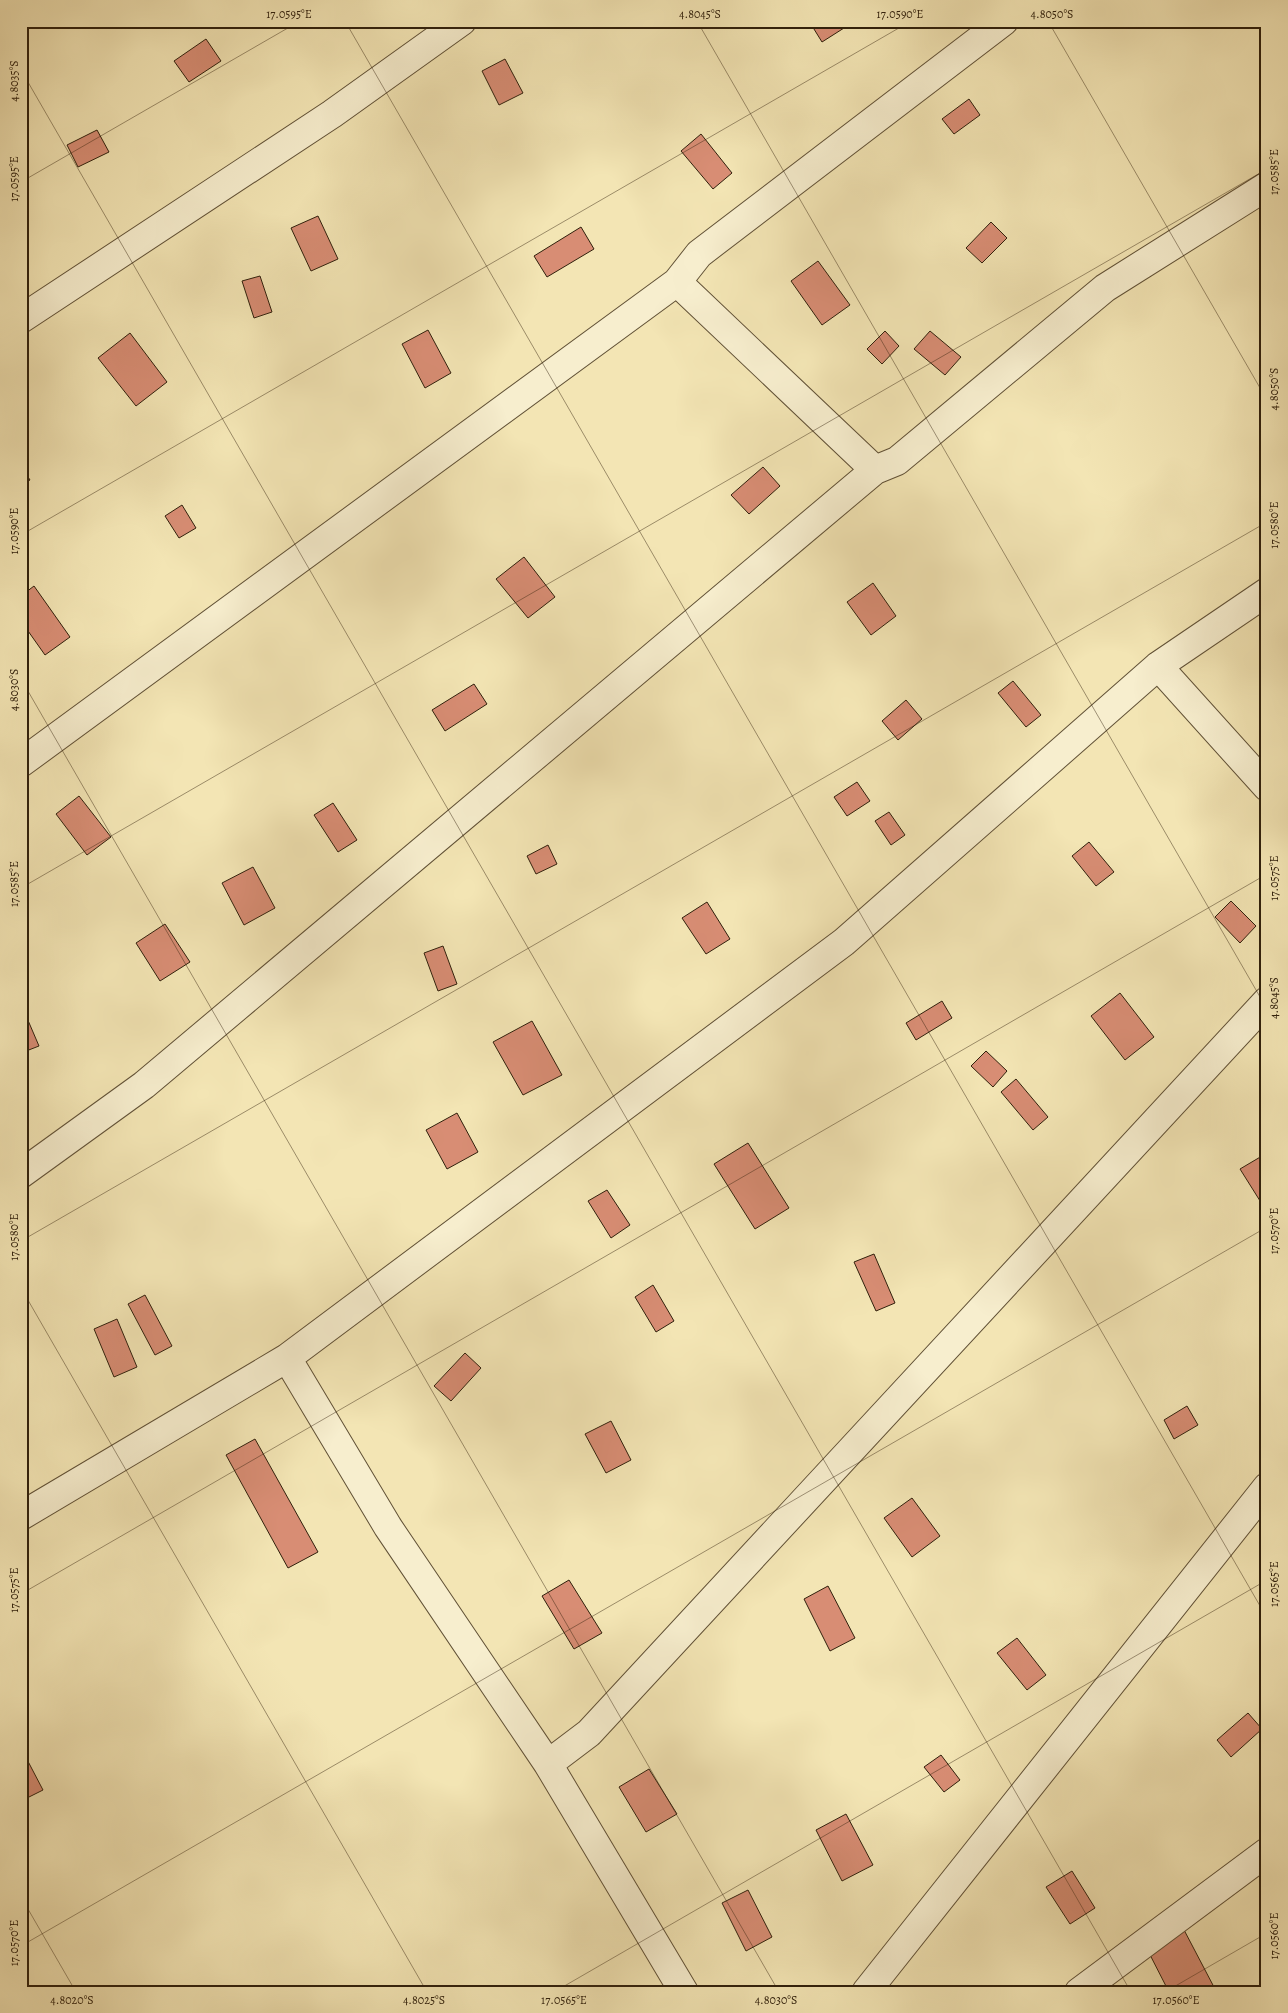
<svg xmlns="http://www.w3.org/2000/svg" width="1288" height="2013" viewBox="0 0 1288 2013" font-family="Alegreya,serif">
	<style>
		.building { fill: #d88d74; stroke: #30200c }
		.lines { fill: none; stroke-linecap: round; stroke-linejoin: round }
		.minor-casing { stroke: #615136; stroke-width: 30 }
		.minor { stroke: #f7eece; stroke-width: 28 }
		.ticks { fill: none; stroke: #30200c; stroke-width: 1; stroke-opacity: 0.45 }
		.neatline { fill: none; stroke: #30200c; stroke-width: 2 }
		.ticks-label { font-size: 12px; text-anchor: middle; fill: #30200c }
	</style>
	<rect width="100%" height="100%" fill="#f3e5b4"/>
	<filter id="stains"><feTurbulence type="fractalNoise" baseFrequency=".004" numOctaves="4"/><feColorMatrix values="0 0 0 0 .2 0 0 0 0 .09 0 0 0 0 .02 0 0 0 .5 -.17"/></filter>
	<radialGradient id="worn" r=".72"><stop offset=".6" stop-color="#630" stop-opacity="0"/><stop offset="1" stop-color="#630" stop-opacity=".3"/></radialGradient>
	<path class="building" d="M809,21H855L822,42Z
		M206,39L221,61L189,82L174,61Z
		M505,59L523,93L499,105L482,71Z
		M969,99L980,115L954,134L942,119Z
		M97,130L109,152L78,167L67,145Z
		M701,134L732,173L713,189L681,151Z
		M318,216L338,259L311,271L291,228Z
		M991,222L1007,238L982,263L966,248Z
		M581,227L594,249L547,277L534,256Z
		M818,261L850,305L822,325L791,281Z
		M260,276L272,312L254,318L242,281Z
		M428,330L451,373L425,388L402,344Z
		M885,331L899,346L882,364L867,349Z
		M930,331L961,357L945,375L914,349Z
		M130,333L167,382L136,406L98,358Z
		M21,466L30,480L21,485Z
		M763,467L780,486L749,514L731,495Z
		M182,505L196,528L179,538L165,516Z
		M524,557L555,597L528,618L496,579Z
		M873,583L896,616L871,635L847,602Z
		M34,586L70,637L45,655L21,621V596Z
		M1013,681L1041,715L1026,727L998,693Z
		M474,684L487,704L445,731L432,710Z
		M906,700L922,719L898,740L882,721Z
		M857,782L870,801L847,816L834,797Z
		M79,796L111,837L87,855L56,814Z
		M333,803L357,840L338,852L314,815Z
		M889,812L905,835L891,845L875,821Z
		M1089,842L1114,872L1096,886L1072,856Z
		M548,845L557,864L536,874L527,856Z
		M253,867L275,908L244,925L222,883Z
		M1231,901L1256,926L1240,943L1215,917Z
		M707,902L730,939L706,954L682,918Z
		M165,924L190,962L160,981L136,943Z
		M443,946L457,984L438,991L424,953Z
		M1120,993L1154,1037L1125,1060L1091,1016Z
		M942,1001L952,1018L916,1040L906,1023Z
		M21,1004L39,1046L21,1053Z
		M532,1021L562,1075L523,1095L493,1042Z
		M986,1051L1007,1071L993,1087L971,1066Z
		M1016,1079L1048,1117L1033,1130L1001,1092Z
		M457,1113L478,1152L447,1169L426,1130Z
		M748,1143L789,1208L755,1229L714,1164Z
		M1267,1153V1212L1240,1169Z
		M607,1190L630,1225L611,1238L588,1201Z
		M874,1254L895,1303L876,1311L854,1262Z
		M653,1285L674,1321L656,1332L635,1297Z
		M145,1295L172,1346L155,1355L128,1304Z
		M117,1319L137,1367L114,1377L94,1329Z
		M465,1353L481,1368L451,1401L434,1386Z
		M1187,1406L1198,1425L1174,1439L1164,1420Z
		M611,1421L631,1460L606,1473L585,1434Z
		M255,1439L318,1552L288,1568L226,1455Z
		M912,1498L940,1536L912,1557L884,1518Z
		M569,1580L602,1633L574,1649L542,1596Z
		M828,1586L855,1638L830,1651L804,1599Z
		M1017,1638L1046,1675L1027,1690L997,1653Z
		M1248,1713L1262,1729L1231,1757L1217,1740Z
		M21,1748L43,1790L21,1801Z
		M941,1755L960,1780L944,1792L924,1767Z
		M649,1769L677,1814L646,1832L619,1787Z
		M846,1814L873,1865L842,1881L816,1830Z
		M1072,1871L1095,1908L1070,1924L1046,1887Z
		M748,1890L772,1937L746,1951L722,1903Z
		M1183,1928L1215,1989L1211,1992H1169L1146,1947Z"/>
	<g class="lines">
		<defs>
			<path id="minor" d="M677,282L875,470
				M21,319L332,114L462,21
				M1158,666L1267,787
				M21,763L677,282L699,254L1004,21
				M21,1174L144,1085L875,470L897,461L1105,288L1267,186
				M287,1358L388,1527L548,1764L684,1992
				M21,1516L287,1358L844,942L1158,666L1267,592
				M548,1764L589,1733L1267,1001
				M866,1992L1267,1487
				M1079,1992L1267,1852"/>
		</defs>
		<use href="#minor" class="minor-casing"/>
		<use href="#minor" class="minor"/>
	</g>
	<path class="ticks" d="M345,21L1267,1618M697,21L1267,1009M1048,21L1267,400M21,70L1131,1992M21,182L300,21M21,535L911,21M21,679L779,1992M21,888L1267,169M21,1241L1267,522M21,1288L427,1992M21,1594L1267,874M21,1897L76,1992M21,1946L1267,1227M554,1992L1267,1580M1165,1992L1267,1933"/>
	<rect width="1288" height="2013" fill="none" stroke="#f3e5b4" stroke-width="55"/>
	<rect x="28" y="28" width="1232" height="1958" class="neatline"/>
	<g class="ticks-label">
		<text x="289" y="18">17.0595°E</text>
		<text x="700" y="18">4.8045°S</text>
		<text x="900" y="18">17.0590°E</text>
		<text x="1052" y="18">4.8050°S</text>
		<text transform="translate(14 81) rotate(-90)" y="4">4.8035°S</text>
		<text transform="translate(1274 172) rotate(-90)" y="4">17.0585°E</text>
		<text transform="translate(14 179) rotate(-90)" y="4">17.0595°E</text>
		<text transform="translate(1274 389) rotate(-90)" y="4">4.8050°S</text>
		<text transform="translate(1274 525) rotate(-90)" y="4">17.0580°E</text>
		<text transform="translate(14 531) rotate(-90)" y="4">17.0590°E</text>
		<text transform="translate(14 690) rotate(-90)" y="4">4.8030°S</text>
		<text transform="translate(1274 878) rotate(-90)" y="4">17.0575°E</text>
		<text transform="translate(14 884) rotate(-90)" y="4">17.0585°E</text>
		<text transform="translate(1274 998) rotate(-90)" y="4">4.8045°S</text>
		<text transform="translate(1274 1231) rotate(-90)" y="4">17.0570°E</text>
		<text transform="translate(14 1237) rotate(-90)" y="4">17.0580°E</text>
		<text transform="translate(1274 1584) rotate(-90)" y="4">17.0565°E</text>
		<text transform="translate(14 1590) rotate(-90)" y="4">17.0575°E</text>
		<text transform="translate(1274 1936) rotate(-90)" y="4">17.0560°E</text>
		<text transform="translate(14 1943) rotate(-90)" y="4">17.0570°E</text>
		<text x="72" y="2004">4.8020°S</text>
		<text x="424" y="2004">4.8025°S</text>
		<text x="564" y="2004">17.0565°E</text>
		<text x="776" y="2004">4.8030°S</text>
		<text x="1176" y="2004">17.0560°E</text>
	</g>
	<rect width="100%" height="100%" filter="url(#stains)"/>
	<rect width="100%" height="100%" fill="url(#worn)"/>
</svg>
